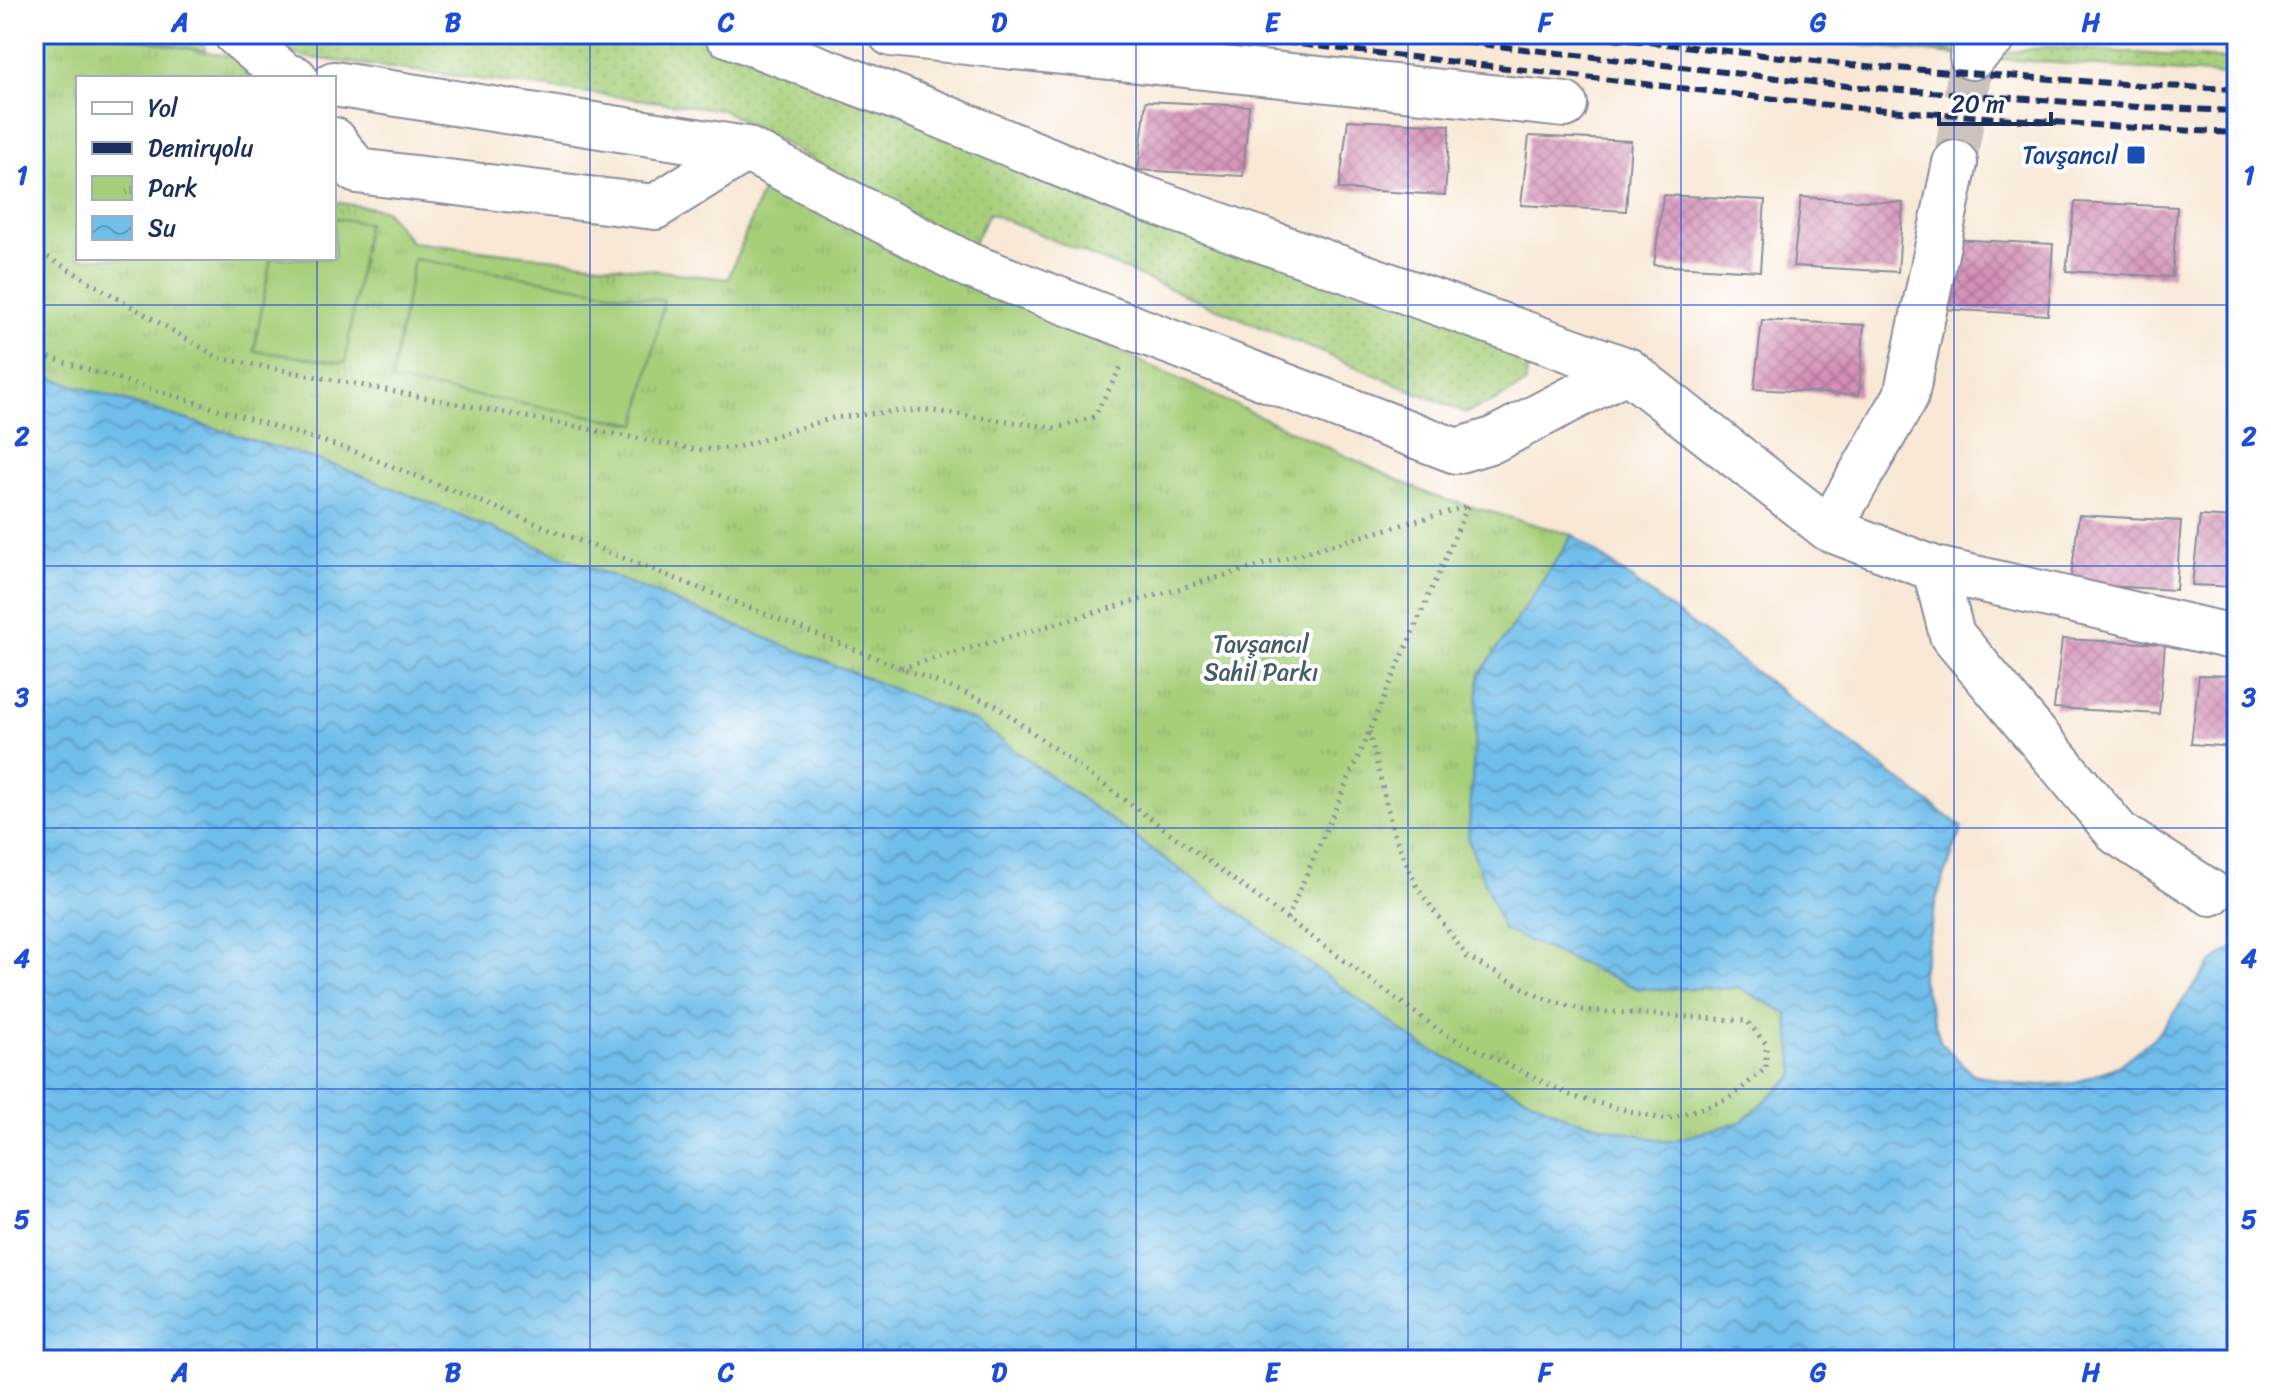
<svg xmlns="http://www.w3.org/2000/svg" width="2271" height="1394" viewBox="0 0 2271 1394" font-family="Sriracha,sans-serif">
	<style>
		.grass { fill: url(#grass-dots); stroke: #617f6c; stroke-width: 2 }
		.forest { fill: url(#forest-firs); stroke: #507064; stroke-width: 2 }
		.park { fill: url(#park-tufts); stroke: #617f6c; stroke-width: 2 }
		.pitch { fill: #a7cf7a; stroke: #617f6c; stroke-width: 2 }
		.water { fill: url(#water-waves); stroke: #4676a4; stroke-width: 2 }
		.building { fill: url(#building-cross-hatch) }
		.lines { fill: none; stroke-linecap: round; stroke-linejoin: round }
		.minor-tunnel { stroke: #ccc3bd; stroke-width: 44; stroke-dasharray: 44 22; stroke-linecap: butt }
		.minor-casing { stroke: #8a8c9a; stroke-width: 48 }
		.path { stroke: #8a8c9a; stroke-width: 5; stroke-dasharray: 2 6; stroke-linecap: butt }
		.minor { stroke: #fff; stroke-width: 44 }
		.rail { stroke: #1b2f5e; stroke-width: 6; stroke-dasharray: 12 6; stroke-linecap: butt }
		.grid { fill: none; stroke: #1d4ed8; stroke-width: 2; stroke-opacity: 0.55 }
		.transit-dot { fill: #1a4fb4; stroke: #fff; stroke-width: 3 }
		.labels { text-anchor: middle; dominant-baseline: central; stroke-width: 8; stroke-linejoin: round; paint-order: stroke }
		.transit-label { font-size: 24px; fill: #164399; stroke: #fff; text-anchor: end }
		.park-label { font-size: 24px; fill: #455f66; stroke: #fff }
		.neatline { fill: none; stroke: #1d4ed8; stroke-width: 3 }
		.grid-label { font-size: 26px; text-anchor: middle; font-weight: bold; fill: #1d4ed8 }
	</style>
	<defs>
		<pattern id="grass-dots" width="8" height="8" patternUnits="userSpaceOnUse" patternTransform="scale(2)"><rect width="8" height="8" fill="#a7cf7a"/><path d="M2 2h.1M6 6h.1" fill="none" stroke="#8fb26c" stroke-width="1.8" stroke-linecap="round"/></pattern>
		<pattern id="forest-firs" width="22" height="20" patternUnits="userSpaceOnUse" patternTransform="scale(2)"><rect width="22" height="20" fill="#85b26a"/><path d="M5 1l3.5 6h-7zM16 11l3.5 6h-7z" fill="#6c915a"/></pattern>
		<pattern id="park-tufts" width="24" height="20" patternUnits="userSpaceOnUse" patternTransform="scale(2)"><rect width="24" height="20" fill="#a7cf7a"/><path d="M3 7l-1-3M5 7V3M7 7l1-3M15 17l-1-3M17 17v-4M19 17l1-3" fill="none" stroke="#8fb26c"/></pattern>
		<pattern id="water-waves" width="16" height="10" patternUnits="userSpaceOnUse" patternTransform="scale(2)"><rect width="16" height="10" fill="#70beeb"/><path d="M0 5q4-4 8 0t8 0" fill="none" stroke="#5b9bc2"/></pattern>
		<pattern id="building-cross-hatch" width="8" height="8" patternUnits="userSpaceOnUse" patternTransform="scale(2)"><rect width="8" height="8" fill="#d58fb6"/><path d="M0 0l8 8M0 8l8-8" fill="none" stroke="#ac7597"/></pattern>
	</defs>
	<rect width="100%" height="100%" fill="#fff"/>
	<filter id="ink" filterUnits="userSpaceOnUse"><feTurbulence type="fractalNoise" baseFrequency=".0125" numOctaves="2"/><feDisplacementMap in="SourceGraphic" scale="16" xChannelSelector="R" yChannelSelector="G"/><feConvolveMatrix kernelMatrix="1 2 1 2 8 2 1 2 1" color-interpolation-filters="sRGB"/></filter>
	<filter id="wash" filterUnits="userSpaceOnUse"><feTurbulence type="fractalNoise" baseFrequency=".006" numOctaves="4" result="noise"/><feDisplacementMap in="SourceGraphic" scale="32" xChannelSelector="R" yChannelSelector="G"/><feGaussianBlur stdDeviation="1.8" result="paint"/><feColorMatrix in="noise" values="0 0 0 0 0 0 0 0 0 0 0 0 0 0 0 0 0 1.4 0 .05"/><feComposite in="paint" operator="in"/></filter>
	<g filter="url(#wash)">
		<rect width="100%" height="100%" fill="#f8e8d5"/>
		<path class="grass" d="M108,34H199L206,51Z
			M259,34H704L1532,345L1525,384L1499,399L1466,413L989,213L971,247L723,110L305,57L280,50Z
			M2048,47L2237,60V76L1972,57Z"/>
		<path class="forest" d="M1761,34H1979L1972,57Z"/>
		<path class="park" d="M34,34H108L267,63L269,78H78V258H334V202L385,210L411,242L728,279L769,174L951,274L1433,496L1573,535L1479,676L1639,989L1738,988L1787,1013L1795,1074L1741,1122L1668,1142L1569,1118L1423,1046L976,722L337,466L34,373Z"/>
		<path class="pitch" d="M334,218L367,223L345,363L254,351L271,258H334Z
			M414,259L664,301L637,424L391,381Z"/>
		<path class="water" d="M34,373L337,466L976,722L1423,1046L1569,1118L1668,1142L1741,1122L1795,1075L1787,1013L1738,988L1639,989L1503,930L1468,839L1479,676L1573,535L1962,827L1936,900L1921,977L1941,1043L1973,1074L2024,1086L2074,1083L2118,1066L2156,1036L2211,963L2237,945V1360H34Z"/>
		<g id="blocks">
			<path class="building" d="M1146,101L1249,106L1243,176L1138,170Z
				M1348,120L1450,125L1445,195L1339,189Z
				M1529,136L1631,141L1626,211L1521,205Z
				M1663,195L1765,200L1760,271L1654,265Z
				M1801,197L1903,203L1898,272L1793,266Z
				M2075,202L2177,207L2172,277L2066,271Z
				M1950,239L2053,244L2048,315L1942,309Z
				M1762,320L1864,325L1859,395L1754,389Z
				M2079,515L2181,521L2176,590L2070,584Z
				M2200,516L2237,518V587L2192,585Z
				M2062,639L2165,644L2159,714L2054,708Z
				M2199,675L2237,676V747L2191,744Z"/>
		</g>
	</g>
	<g filter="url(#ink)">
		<use href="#blocks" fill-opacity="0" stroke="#8a8c9a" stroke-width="2"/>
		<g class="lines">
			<path class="minor-tunnel" d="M1955,163L1972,57"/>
			<defs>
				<path id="minor" d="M236,34L287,77L295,78
					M727,34L900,99L1135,195L1627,370L1829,529L1935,569L2237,638
					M891,34L1565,105
					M1972,57L1996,34
					M334,84L746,149L968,265L1456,451L1493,440L1627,370
					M334,140L357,171L655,207L746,149
					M1829,529L1906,396L1955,163
					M1935,569L1952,635L2118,833L2211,893"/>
			</defs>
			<use href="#minor" class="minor-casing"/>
			<path class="path" d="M34,249L219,358L698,450L738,447L833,418L887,412L926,410L1056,428L1094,417L1121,367
				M34,353L348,449L995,705L1443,1033L1574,1097L1665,1120L1729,1099L1766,1068V1044L1747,1021L1583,1010L1540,997L1467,957L1417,887L1393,832L1369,731
				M901,668L1468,506
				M1287,919L1468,506"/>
			<use href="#minor" class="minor"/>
			<path class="rail" d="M1212,34L1845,107L2137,128L2237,133
				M1393,34L1847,86L2138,107L2237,111
				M1577,34L1851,65L2139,85L2237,89"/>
		</g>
	</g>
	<path class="grid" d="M317,34V78M590,34V1360M863,34V1360M1136,34V1360M1408,34V1360M1681,34V1360M1954,34V1360M317,258V1360M34,305H2237M34,566H2237M34,828H2237M34,1089H2237"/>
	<rect class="transit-dot" x="2126" y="145" width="20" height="20" rx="4"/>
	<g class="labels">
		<g class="transit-label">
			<text x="2118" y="155">Tavşancıl</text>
		</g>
		<g class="park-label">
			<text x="1261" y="644">Tavşancıl<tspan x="1261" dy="28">Sahil Parkı</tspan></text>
		</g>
	</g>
	<rect width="2271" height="1394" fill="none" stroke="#fff" stroke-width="88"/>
	<rect x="76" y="76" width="260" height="184" fill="#ffffff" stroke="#a4acbf" stroke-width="2"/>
	<rect x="92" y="102" width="40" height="12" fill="#ffffff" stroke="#a4acbf" stroke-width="2"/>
	<text x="148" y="116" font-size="24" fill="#1b2f5e">Yol</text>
	<rect x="92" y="142" width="40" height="12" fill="#1b2f5e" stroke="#a4acbf" stroke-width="2"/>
	<text x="148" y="156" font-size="24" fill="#1b2f5e">Demiryolu</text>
	<rect x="92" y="176" width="40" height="24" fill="url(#park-tufts)" stroke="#a4acbf" stroke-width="2"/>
	<text x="148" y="196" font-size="24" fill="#1b2f5e">Park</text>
	<rect x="92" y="216" width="40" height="24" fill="url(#water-waves)" stroke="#a4acbf" stroke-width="2"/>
	<text x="148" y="236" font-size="24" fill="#1b2f5e">Su</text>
	<path d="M1939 112v12h112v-12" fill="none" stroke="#1b2f5e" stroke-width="4"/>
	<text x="1951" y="112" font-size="24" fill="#1b2f5e" stroke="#ffffff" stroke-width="6" paint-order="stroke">20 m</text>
	<rect x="44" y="44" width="2183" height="1306" class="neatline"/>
	<g class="grid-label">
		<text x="180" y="31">A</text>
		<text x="453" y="31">B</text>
		<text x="726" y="31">C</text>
		<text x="999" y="31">D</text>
		<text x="1272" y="31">E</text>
		<text x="1545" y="31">F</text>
		<text x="1818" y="31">G</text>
		<text x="2091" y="31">H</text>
		<text x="22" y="184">1</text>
		<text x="2249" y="184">1</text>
		<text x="22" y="445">2</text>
		<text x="2249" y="445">2</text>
		<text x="22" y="706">3</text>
		<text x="2249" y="706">3</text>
		<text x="22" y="967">4</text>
		<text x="2249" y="967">4</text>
		<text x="22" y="1228">5</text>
		<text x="2249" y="1228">5</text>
		<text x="180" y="1381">A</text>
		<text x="453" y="1381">B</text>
		<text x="726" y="1381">C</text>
		<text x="999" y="1381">D</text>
		<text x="1272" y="1381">E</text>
		<text x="1545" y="1381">F</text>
		<text x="1818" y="1381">G</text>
		<text x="2091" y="1381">H</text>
	</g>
</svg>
